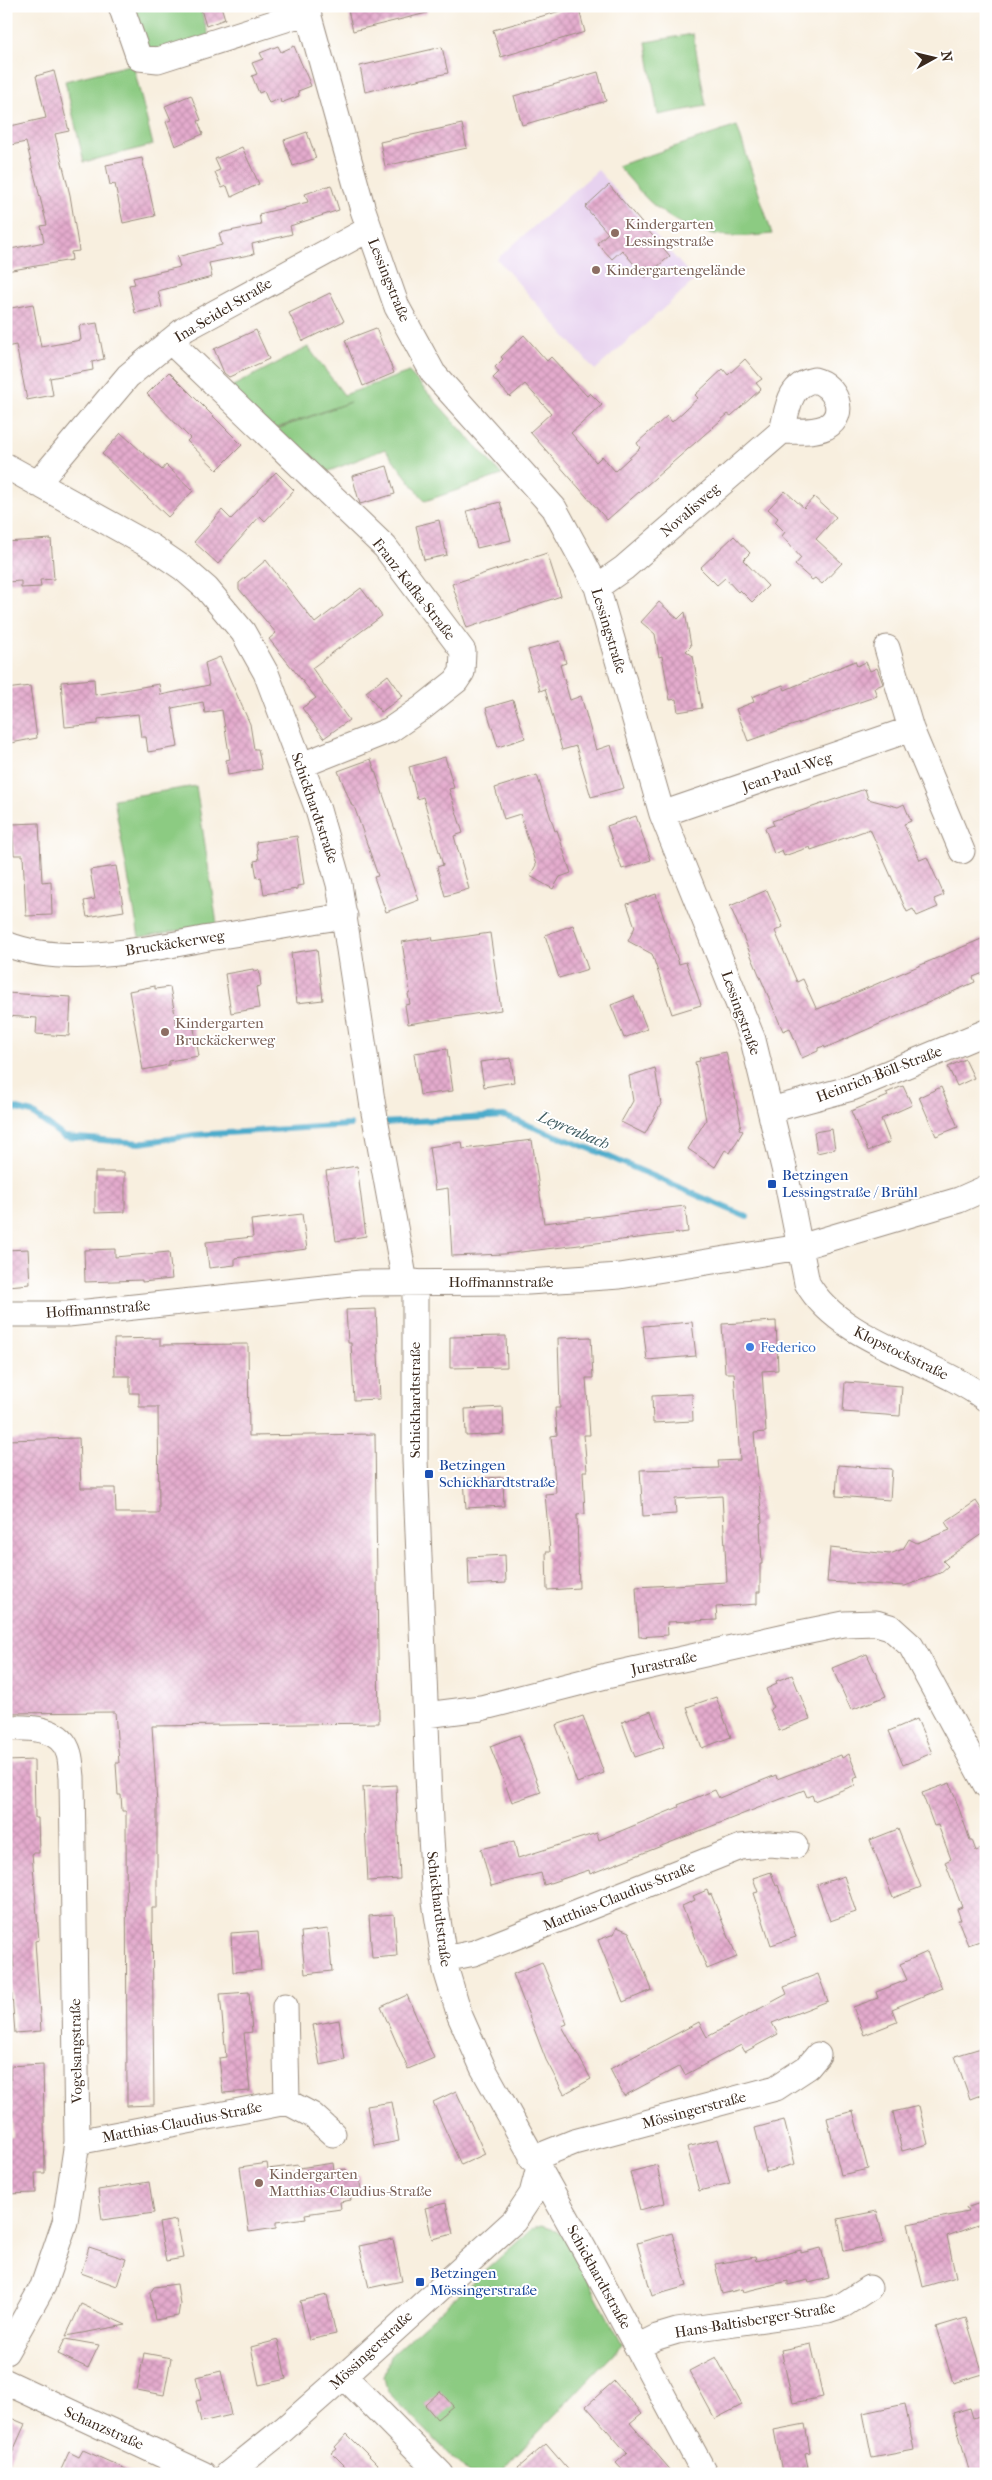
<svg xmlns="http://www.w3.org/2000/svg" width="992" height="2480" viewBox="0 0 992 2480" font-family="'IM FELL French Canon',serif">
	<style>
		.built { fill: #e7d2ef }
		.green { fill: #8ccb82; stroke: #647a50 }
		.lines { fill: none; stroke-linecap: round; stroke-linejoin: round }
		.stream { stroke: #4cabcb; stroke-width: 6 }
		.building { fill: url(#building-cross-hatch) }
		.minor-casing { stroke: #9a8c7e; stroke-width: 27 }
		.minor { stroke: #fff; stroke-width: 25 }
		.education-dot { fill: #8d6e63; stroke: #fff; stroke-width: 2 }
		.transit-dot { fill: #1a4fb4; stroke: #fff; stroke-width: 2 }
		.shop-dot { fill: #3f7fe0; stroke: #fff; stroke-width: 2 }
		.labels { text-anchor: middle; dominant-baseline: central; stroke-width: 4; stroke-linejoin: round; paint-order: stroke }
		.education-label { font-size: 15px; fill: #785e54; stroke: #fff; text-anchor: start }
		.street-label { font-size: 15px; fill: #3b2a1e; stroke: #fff }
		.transit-label { font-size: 15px; fill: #164399; stroke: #fff; text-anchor: start }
		.shop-label { font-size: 15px; fill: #366cbe; stroke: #fff; text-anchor: start }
		.water-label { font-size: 16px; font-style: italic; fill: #425e63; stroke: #fff }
	</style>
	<defs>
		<pattern id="building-cross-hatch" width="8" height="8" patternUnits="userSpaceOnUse" patternTransform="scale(1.25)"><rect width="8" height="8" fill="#e4abcd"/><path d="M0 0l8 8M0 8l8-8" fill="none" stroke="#c493b0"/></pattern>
	</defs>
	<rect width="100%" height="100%" fill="#fff"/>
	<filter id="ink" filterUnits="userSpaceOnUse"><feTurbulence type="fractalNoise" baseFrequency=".02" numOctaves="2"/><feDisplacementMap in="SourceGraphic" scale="10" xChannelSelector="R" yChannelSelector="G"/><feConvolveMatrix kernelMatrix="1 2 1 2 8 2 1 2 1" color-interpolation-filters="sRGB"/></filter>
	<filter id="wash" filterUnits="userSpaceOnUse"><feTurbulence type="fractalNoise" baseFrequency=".0096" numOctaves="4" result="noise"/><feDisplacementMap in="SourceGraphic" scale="20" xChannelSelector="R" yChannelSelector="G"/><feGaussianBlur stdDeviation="1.12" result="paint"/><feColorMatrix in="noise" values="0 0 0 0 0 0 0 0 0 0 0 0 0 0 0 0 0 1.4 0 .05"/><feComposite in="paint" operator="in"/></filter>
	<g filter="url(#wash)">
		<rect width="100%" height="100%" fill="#f8efdf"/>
		<path class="built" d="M598,170L695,280L595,370L497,259Z"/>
		<path class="green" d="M127,6H199L209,36L150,54Z
			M693,34L706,106L658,115L646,42Z
			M133,64L153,145L84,162L65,81Z
			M737,126L772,234C724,240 685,235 648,200C637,189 628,176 617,166Z
			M308,347L344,395L409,372L502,475L425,501L385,449L319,475L272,431L350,402L271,430L229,388Z
			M196,786L217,924L139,937L114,799Z
			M541,2225L552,2228L565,2238L622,2344L499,2474H469L387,2391L384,2377L390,2356L533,2228Z"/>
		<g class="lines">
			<path class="stream" d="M6,1106L32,1113L64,1137L140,1143L195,1135L350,1125
				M382,1123L504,1116L591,1149L747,1217"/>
		</g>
		<g id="blocks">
			<path class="building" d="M200,6H221L225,19L206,26Z
				M347,6H427V13L353,31Z
				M578,6L585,32L501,57L493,30Z
				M278,46L281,52L294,46L311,86L298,91L299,96L281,103L280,99L269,103L264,91L259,93L252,76L257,74L252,63L263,59L260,53Z
				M442,47L448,73L365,92L360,66Z
				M54,71L69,131L55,134L70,195L79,251L71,252L72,260L6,271V250L44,242L41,226L47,225L26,142L6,146V127L46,118L36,76Z
				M598,72L606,101L522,125L514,96Z
				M191,95L201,120L198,121L203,134L175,146L166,122L171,120L165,106Z
				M462,124L467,148L385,166L380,142Z
				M307,132L316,158L293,166L284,140Z
				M242,147L259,184L231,197L227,186L222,188L215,172L220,170L215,159Z
				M142,158L155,216L123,223L115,184L110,185L106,165Z
				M331,185L339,210L290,226L292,234L252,244L254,254L209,263L212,277L158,291L162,307L135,313L129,285L135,284L133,278L180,267L177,257L222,245L219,233L261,225L259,214L308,202L305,194Z
				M609,185L670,256L645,277L622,250L612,259L597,243L608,233L585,207Z
				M330,293L344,321L303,341L289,313Z
				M33,304L41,347L81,340L79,326L97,323L104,359L92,362L93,370L50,378L53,395L27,400L16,345L6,347V309Z
				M376,328L394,373L363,386L345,340Z
				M256,330L269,359L229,377L224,373L214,349Z
				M524,335L547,361L551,357L587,396L590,393L602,405L571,433L596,462L602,456L615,471L640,448L637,443L667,416L672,422L698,398L695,395L723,369L728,375L745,359L762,379L756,383L761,389L731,416L728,414L607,520L530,432L551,413L525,384L510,397L493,378L499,372L495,367L503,359L501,357Z
				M169,372L242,445L217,470L187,441L190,438L147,394Z
				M121,433L162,470L166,465L193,491L168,517L102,454Z
				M387,466L395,494L360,504L352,476Z
				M276,472L294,490L265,521L260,516L218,564L194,542L222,510L231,519Z
				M785,491L804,508L814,497L836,517L816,539L842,563L822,584L815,578L812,580L795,565L801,558L782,536L785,532L775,522L778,518L768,509Z
				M500,502L511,540L477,548L467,511Z
				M439,520L447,555L424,560L416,526Z
				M734,536L750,553L743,560L768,586L752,602L740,590L738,592L725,578L717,585L700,568Z
				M51,539L54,579L40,580L41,587L21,588V581L6,582V542Z
				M547,553L561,596L467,628L452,584Z
				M266,560L315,623L361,588L382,616L312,668L349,720L324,738L302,708L316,698L269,639L276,633L239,589V583Z
				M659,602L678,619L685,612L691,646L686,651L693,656L702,708L678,712L676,699L670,700L662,656L659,657L655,634L641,622Z
				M560,641L566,663L560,665L570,700L581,696L596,750L611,745L624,788L591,797L576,746L562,750L545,689L540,691L528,650Z
				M220,657L250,724L254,749H258L262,769L228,775L226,760L230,759L222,710L205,713L203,702L172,708L178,747L148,752L146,737H141L138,714L98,719V724L65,727L61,682L94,679L95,695L159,684L161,695L209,685L205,663Z
				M855,661L857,666L866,662L870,671L877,668L883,684L874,688L877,696L748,741L736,709L754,702L752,697L783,685L785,690Z
				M388,675L403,696L381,712L366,692Z
				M30,686L37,738L6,744V689Z
				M513,700L525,738L498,747L486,708Z
				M445,757L454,788L449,789L463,833L454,836L469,889L445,896L437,867L443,865L423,797L417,799L409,767Z
				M371,759L419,900L386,912L374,877L378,876L354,806H352L338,771Z
				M537,775L555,831L557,830L571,873L560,877L553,889L530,876L536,865L520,814L504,819L495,788Z
				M865,789L868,799L898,807L904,804L911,821L904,824L920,860L927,857L944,895L934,899L938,907L917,916L913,909L907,912L870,829L811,850L810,847L784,856L782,850L774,854L765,828L774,825L772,821Z
				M636,816L651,860L622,869L607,826Z
				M39,823L42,882L51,881L52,915L26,916L23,855H14L12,824Z
				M297,836L304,885L297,886V889L264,894L261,877L257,878L254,861L259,860L256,842Z
				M116,866L124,911L87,917L84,901L95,899L90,870Z
				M767,890L783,927L775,931L797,982L803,979L816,1008L818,1009L986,937V972L973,977L975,982L825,1048L824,1046L818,1048V1051L802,1058L790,1028L783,1031L730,906Z
				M656,894L679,964L686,962L701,1005L672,1014L652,954L628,941L635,927L627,904Z
				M573,925L588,969L559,978L545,935Z
				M490,933L501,1010L408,1024L405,1005L410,1004L408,994L410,993L402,942L432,937L433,941Z
				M317,949L323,1000L297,1003L291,953Z
				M253,969L254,971L259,970L261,986L256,987L259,1008L231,1013L225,974Z
				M155,986V989L170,987L177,1026L193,1023L199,1056L169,1061V1065L143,1070L129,991Z
				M6,993L71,997L69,1036L36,1034L37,1018L6,1016Z
				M634,996L647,1029L624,1038L611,1005Z
				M447,1049L453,1091L420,1095L414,1053Z
				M726,1052L741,1124L739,1129L743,1131L730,1153L725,1150L715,1167L688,1149L706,1120L695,1062L700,1061L699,1058Z
				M511,1058L514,1082L484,1087L480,1062Z
				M965,1059L974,1078L957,1086L948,1067Z
				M655,1068L661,1104L645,1134L621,1122L633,1101L629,1076Z
				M903,1086L912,1105L881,1119L890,1142L868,1151L851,1111L888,1096L886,1093Z
				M941,1087L958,1127L936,1136L919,1097Z
				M832,1129L835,1149L817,1153L814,1132Z
				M532,1140L544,1223L685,1206L688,1232L504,1254L452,1256L448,1188L435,1190L429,1147L462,1142L463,1149Z
				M357,1166L366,1236L336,1241L326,1171Z
				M95,1172H125V1212L95,1213Z
				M302,1214L307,1249L235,1258V1265L209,1268L206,1242L253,1237L251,1220Z
				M28,1249L30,1284L8,1286L6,1250Z
				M115,1249V1257L169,1252L172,1279L142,1282V1280L85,1282L84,1250Z
				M376,1309L380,1399L354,1400L351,1343H348L346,1310Z
				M776,1321L778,1370L762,1371L766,1432L754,1433L762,1522L760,1523L762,1564H760V1592H757V1604L716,1607L717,1620L667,1622L668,1635L639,1637L636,1587L727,1582L722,1496L675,1499L676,1514L643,1516L640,1470L719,1468L718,1461L740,1460L734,1373H725L722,1324Z
				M692,1322L696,1356L647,1360L643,1326Z
				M506,1336L507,1367L450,1368V1337Z
				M591,1337L593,1378H586L590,1435H584L587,1471H583L585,1514L577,1515L579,1588L547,1590L546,1552H550L545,1494L556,1493L551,1436L557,1435L555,1408H560L558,1338Z
				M160,1338V1345L248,1344L249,1436L375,1434L379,1723L152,1726L157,1805V1908H152L154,2105L127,2106L126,1811H122L121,1795H118L116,1763H119L115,1712L6,1713V1440L79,1438L81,1488H115L116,1513H159L158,1407H139V1393H130V1376H115L114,1339Z
				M845,1382L902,1386L900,1416L843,1412Z
				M692,1394L693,1421L653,1423L652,1396Z
				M503,1407L504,1434L466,1436L465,1409Z
				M838,1465L892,1469L890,1500L836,1496Z
				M503,1477L504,1506L466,1508L464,1479Z
				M976,1501L986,1516V1531L943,1561L948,1566L940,1573L905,1586L827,1582L830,1548L890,1554L903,1549L909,1539L917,1543L950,1530L945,1522Z
				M505,1555L506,1583L469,1585L468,1557Z
				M867,1654L886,1696L851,1710L832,1668Z
				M792,1675L810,1719L779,1731L770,1709L773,1707L766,1689L777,1684L776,1681Z
				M716,1697L731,1737L702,1748L687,1707Z
				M651,1711L664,1747L635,1757L622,1722Z
				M583,1716L604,1773L577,1783L556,1725Z
				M917,1719L932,1753L903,1765L889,1731Z
				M519,1735L541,1792L512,1802L490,1746Z
				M849,1754L858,1777L853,1779L855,1785L814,1801L812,1795L807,1797L804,1790L590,1874L589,1870L544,1885L541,1873L491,1886L481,1849L514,1841L518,1858L597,1833L599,1840L679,1807L678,1805L715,1790L719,1798L776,1775L777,1779L841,1755L842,1758Z
				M34,1760L35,1818H38L39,1853H32L39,1940L35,1941L41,2031L15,2033L10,1971H14L7,1881L10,1880L6,1761Z
				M950,1783L970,1840H972L976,1851L980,1849L986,1866V1939L968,1945L958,1920H961L957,1909L962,1907L945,1862L951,1859L938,1825L934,1826L922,1793Z
				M396,1785L400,1879L368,1881L363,1787Z
				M898,1829L921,1887L893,1898L870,1840Z
				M771,1872L776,1886L778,1885L796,1937L771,1945L754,1893L758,1892L753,1878Z
				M844,1876L856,1912L830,1921L817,1885Z
				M707,1890L709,1895L711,1894L737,1957L707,1969L682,1906L695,1900L693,1896Z
				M394,1914L397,1956L372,1958L369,1916Z
				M617,1927L629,1932L652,1990L623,2002L598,1940L614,1934Z
				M328,1929L332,1971L305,1974L301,1932Z
				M258,1931L261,1970L233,1972L231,1933Z
				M927,1952L942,1988L892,2009L897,2022L864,2035L853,2007L878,1998L876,1992L907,1980L900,1964Z
				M542,1962L567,2024L562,2026L591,2079L564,2094L546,2060L513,1974Z
				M818,1974L828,2001L772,2023L778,2034L745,2052L741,2045L685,2075L680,2066L624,2096L610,2069L699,2022L707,2037L787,1994L784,1987Z
				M249,1992L252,2032L244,2033L250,2091L223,2093L219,2058L226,2057L220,1994Z
				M407,1995L434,2058L408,2069L381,2007Z
				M339,2020L345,2060L320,2065L313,2025Z
				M981,2048L986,2062V2093L970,2099L955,2056Z
				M43,2064L45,2173H35L36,2193L6,2194V2137H13L10,2066Z
				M456,2091L485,2154L461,2165L433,2102Z
				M392,2102L399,2141L374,2146L367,2106Z
				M919,2106L928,2144L902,2151L893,2112Z
				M853,2111L868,2169L841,2175L827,2118Z
				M784,2120L795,2164L766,2172L755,2128Z
				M718,2139L730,2183L699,2191L687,2147Z
				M267,2163L268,2169L298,2165L299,2168L333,2163L334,2171L346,2169L347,2176L359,2175L361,2190L349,2192L351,2200L340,2202L341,2209L305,2214L306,2218L276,2222V2228L249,2232L240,2167Z
				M657,2165L665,2203L640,2210L630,2172Z
				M149,2182L154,2213L102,2220L98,2190Z
				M986,2201V2222L947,2236L956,2277L923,2287L908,2224L968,2212L966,2208Z
				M446,2203L453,2234L432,2239L425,2208Z
				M877,2211L884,2243L844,2251L838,2219Z
				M176,2220L183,2258L166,2261L159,2223Z
				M672,2233L687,2286L652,2296L637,2243Z
				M393,2239L402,2281L369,2288L359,2246Z
				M89,2247L126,2259L117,2286L81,2273Z
				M821,2248L829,2278L809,2283L808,2280L788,2285V2281L743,2292L742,2289L722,2294L715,2264L755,2257L756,2261L801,2250V2253Z
				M177,2284L180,2304L178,2316L155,2320L150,2293L154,2287Z
				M327,2295L336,2334L309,2340L300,2301Z
				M81,2304L126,2325L66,2336Z
				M966,2318L983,2374L953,2383L936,2327Z
				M65,2339L99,2345L88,2368L58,2354Z
				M278,2340L286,2379L259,2385L251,2347Z
				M811,2344L823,2397L793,2403L781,2350Z
				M144,2353L171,2358L164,2395L137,2390Z
				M716,2357L742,2405L715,2419L689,2371Z
				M221,2371L231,2415L201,2422L196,2401L201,2400L196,2377Z
				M614,2381L642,2413L630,2423L674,2474H626L616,2463L627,2453L586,2406Z
				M440,2391L453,2406L437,2419L425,2405Z
				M905,2404L914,2450L872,2458L863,2413Z
				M970,2408L973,2418L986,2414V2474H970L953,2413Z
				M6,2416L25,2424L6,2467Z
				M805,2424L810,2452L805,2453L808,2467L782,2472L774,2430Z
				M347,2434L387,2474H353L332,2453L337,2449L335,2447Z
				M546,2444L572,2474H511Z
				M83,2450L137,2474H59L69,2452L79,2457Z"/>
		</g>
	</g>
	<g filter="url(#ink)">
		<use href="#blocks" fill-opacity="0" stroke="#9a8c7e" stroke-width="1"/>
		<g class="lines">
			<defs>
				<path id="minor" d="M121,6L139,58L158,60L308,12
					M306,6L363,210L397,307L433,373L554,508L597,587L662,814L753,1040L785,1172L807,1283C840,1342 933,1359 986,1399
					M170,341L385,547L463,651L462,672L456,681L422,708L390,730L302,765
					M814,380C835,385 849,414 826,427C813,433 796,431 782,431C788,409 788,385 814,380Z
					M6,466L152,547L184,569L207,589L243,632L266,673L318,810L339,884L373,1107L405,1282
					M37,484L128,376L185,329L369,229
					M597,587L624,568L782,431
					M887,648L911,729L962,851
					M662,814L911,729
					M6,944C66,968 148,949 209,938C254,931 299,923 345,916
					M770,1110L852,1088L986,1032
					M415,1282V1460L430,1821L435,1902L446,1970L460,2016L483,2068L593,2265L705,2474
					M6,1314H68L361,1283L528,1282L620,1276L800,1247L959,1200L986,1188
					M426,1715L481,1708L606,1676L790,1635L844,1624L876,1623L890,1627L911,1646L986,1785
					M6,1728C28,1727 62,1727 69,1754C71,1761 71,1770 72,1777L77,2142L65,2222L43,2286L6,2352
					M444,1959L474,1953L741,1847L769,1844L795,1846
					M285,2006L287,2102
					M77,2142L287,2102L312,2115L333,2134
					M532,2159L574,2142L776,2088L808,2067L818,2055
					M637,2347L657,2337L677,2331L828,2310L843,2305L869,2288
					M344,2376L441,2474
					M6,2382L203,2474
					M228,2474L284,2429L344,2376L514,2221L532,2194L538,2171"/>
			</defs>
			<use href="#minor" class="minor-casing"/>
			<use href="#minor" class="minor"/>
		</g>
	</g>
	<g class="education-dot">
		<circle cx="615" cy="233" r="5"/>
		<circle cx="596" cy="270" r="5"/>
		<circle cx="165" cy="1032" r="5"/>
		<circle cx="259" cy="2183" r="5"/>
	</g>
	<g class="transit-dot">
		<rect x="767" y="1179" width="10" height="10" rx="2.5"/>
		<rect x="424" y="1469" width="10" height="10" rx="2.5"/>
		<rect x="415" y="2277" width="10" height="10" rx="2.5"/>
	</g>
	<circle class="shop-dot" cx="750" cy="1347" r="5"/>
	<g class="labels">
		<g class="education-label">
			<text x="625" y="224">Kindergarten<tspan x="625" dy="17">Lessingstraße</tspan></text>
			<text x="606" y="270">Kindergartengelände</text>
			<text x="175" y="1023">Kindergarten<tspan x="175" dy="17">Bruckäckerweg</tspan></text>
			<text x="269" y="2174">Kindergarten<tspan x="269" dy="17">Matthias-Claudius-Straße</tspan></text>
		</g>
		<g class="street-label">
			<text transform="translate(389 280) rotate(68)">Lessingstraße</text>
			<text transform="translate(223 310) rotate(-31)">Ina-Seidel-Straße</text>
			<text transform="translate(690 510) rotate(-41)">Novalisweg</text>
			<text transform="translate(414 589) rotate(52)">Franz-Kafka-Straße</text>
			<text transform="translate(609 631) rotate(73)">Lessingstraße</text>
			<text transform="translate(787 772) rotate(-19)">Jean-Paul-Weg</text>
			<text transform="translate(315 808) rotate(71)">Schickhardtstraße</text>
			<text transform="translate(175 943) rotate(-9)">Bruckäckerweg</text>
			<text transform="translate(741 1013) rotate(70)">Lessingstraße</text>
			<text transform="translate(879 1074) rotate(-21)">Heinrich-Böll-Straße</text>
			<text x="501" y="1282">Hoffmannstraße</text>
			<text transform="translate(98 1309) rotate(-4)">Hoffmannstraße</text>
			<text transform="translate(901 1353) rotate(26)">Klopstockstraße</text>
			<text transform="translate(415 1400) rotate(-90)">Schickhardtstraße</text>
			<text transform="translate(664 1663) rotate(-12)">Jurastraße</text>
			<text transform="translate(619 1896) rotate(-22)">Matthias-Claudius-Straße</text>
			<text transform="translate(439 1909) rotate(83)">Schickhardtstraße</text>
			<text transform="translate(76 2051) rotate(-91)">Vogelsangstraße</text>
			<text transform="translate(694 2110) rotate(-15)">Mössingerstraße</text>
			<text transform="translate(182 2122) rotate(-11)">Matthias-Claudius-Straße</text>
			<text transform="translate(599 2277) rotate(61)">Schickhardtstraße</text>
			<text transform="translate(755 2320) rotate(-9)">Hans-Baltisberger-Straße</text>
			<text transform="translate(371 2350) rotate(-43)">Mössingerstraße</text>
			<text transform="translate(104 2428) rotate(24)">Schanzstraße</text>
		</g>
		<g class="transit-label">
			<text x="782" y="1175">Betzingen<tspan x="782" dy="17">Lessingstraße / Brühl</tspan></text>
			<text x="439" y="1465">Betzingen<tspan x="439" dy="17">Schickhardtstraße</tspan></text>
			<text x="430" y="2273">Betzingen<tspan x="430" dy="17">Mössingerstraße</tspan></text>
		</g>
		<g class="shop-label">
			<text x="760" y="1347">Federico</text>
		</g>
		<g class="water-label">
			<text transform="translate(574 1130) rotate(23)">Leyrenbach</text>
		</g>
	</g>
	<rect width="992" height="2480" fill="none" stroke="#fff" stroke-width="25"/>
	<g transform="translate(934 58) rotate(82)" stroke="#ffffff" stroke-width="4" paint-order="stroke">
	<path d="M0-4L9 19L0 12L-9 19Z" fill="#3b2a1e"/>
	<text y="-8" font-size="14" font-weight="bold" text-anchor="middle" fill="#3b2a1e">N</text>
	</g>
</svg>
